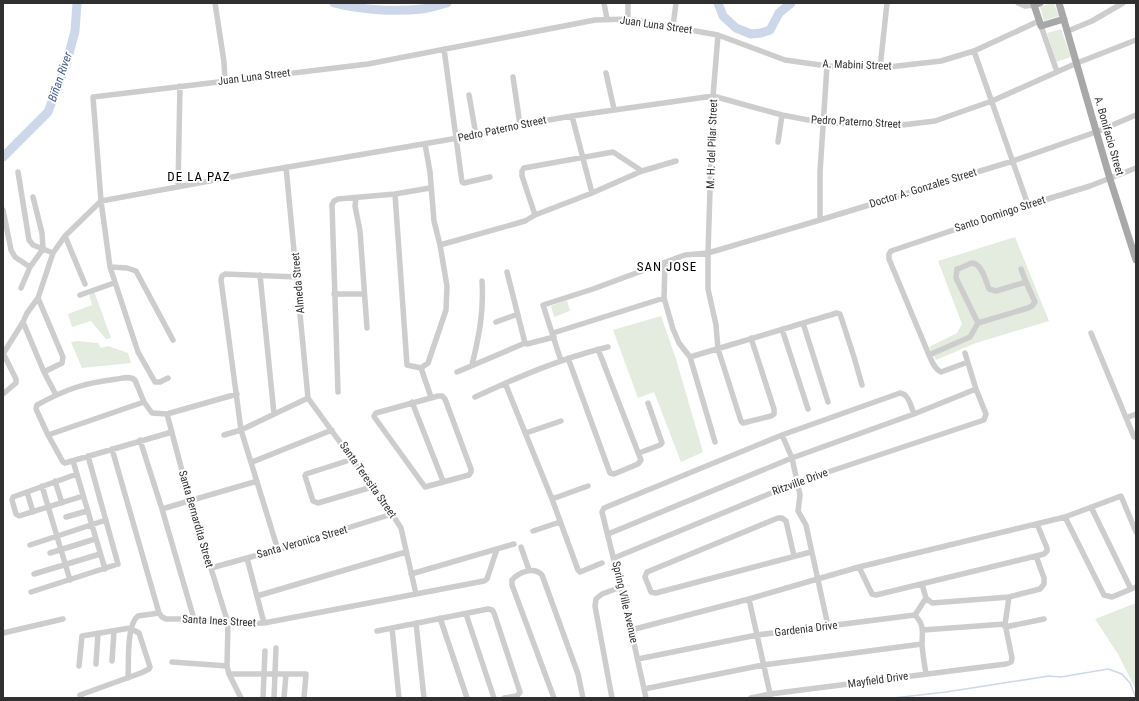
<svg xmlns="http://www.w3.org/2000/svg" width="1139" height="701" viewBox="0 0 1139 701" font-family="'Roboto Condensed',sans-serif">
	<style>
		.green { fill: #e3ecdf }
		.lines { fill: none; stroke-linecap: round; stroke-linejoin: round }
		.stream { stroke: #cdd7ea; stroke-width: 1.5 }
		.river { stroke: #cdd7ea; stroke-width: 9 }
		.minor { stroke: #cdcdcd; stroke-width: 5.5 }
		.major { stroke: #a8a8a8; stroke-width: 7 }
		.labels { text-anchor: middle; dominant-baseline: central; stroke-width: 4; stroke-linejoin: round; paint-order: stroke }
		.street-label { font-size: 11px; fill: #303030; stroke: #fff }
		.water-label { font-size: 12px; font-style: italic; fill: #435d8e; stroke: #fff }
		.quarter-label { font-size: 13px; letter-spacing: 1px; fill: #000; stroke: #fff }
	</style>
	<rect width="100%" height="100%" fill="#fff"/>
	<path class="green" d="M1051,3H1054L1059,16L1044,21L1040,7Z
		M1061,29L1071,57L1056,62L1047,33Z
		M1015,237L1049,321L976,343L936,360L929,347L957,333L962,324L938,261Z
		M94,291L111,338L106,339L91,321L72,327L68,314L92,305L89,293Z
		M567,300L570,311L554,317L551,306Z
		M661,316L676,359L703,452L681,462L654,392L638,398L613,330Z
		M77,341L98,343L101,348L108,346L128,353L131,363L82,368L71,342Z
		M1136,603V690L1118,654L1095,619Z"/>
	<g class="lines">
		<path class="stream" d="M893,698L946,692L1049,676L1061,677L1108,669L1122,674L1130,683L1136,698"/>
		<path class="river" d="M334,3C361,10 395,12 422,9C431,8 439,5 447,3
			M718,3L723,16L736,28L751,34L761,33L770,30L779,13L791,3
			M3,157L48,112L66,65L75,31L77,3"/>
		<path class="minor" d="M215,3L224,62L225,81
			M604,3L607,19
			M628,3V19
			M1018,3L1025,6L1034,5
			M673,26L676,3
			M1041,26L1057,72
			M1068,31L1092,21L1123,3
			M718,35L713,96L708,253V289L716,325L718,349L741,421L743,423L771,416L774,414V409L751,338
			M444,49L462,182L464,183L490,177
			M974,51L1028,205
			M880,68L887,3
			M606,73L614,109
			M513,77L520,125
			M469,95L476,135
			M572,116L592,193
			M778,142L782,115
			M286,167L308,398
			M18,172L29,240L33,245L53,253
			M178,187L180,86
			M395,194L407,365L421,368L428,363L446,310L447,286L440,245L434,221L430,172L425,144
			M356,198L355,206L360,231L367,328
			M3,210L11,250L15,257L30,267
			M535,215L522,176V171L524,168L613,152L642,171
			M820,220V172L827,66
			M65,236L85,284
			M440,245L525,221L535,215L592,193L642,171L676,161
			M665,263L664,298L673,329L679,343L690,357L715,442
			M110,267L127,268L136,271L173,340
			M1021,269L1026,282L996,291L989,289C986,282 982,263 972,263C968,264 962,268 957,269L956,278L978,323L970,337L929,355L889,259V254L891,251L1028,205L1090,186L1136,168
			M507,272L525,343L527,344L554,337
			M260,275L274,414
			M21,288L30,267L43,249L42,233L33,197
			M334,294H364
			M80,295L114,283
			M38,298L63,357L62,363L44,372
			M23,322L44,372L56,395
			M496,322L518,314
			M803,323L828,402
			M978,323L1028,308L1032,306L1035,302L1026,282
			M782,329L808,409
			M553,333L664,298
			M1091,333L1134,437
			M3,354L23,322L27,313L38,298L53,253L65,236L101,201L259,172L464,137L520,125L572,116L713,96L782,115L824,123L902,125L935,121L992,101L1077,63L1136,40
			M929,355C932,361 934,369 941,372L968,362
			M690,357L837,313L840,314L854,357L862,385
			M568,358L610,473L614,474L638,464L641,460L598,349
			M561,361L543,305L593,289L685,255L708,253L820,220L1013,161L1096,132L1136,115
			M472,365C479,336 484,312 482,281
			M421,368L431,397
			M457,372L525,343
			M168,378L160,382H155L138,352L110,267L101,201L93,97L368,64L595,20L628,19L718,35L785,60L827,66L880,68L941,61L974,51L1039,21
			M505,383L552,499L578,570L580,572L602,563
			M338,392L332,205L334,201L338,199L395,194L430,188
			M3,394L16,383V379L3,353
			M438,396H442L445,399L471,469V472L469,475L425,487L375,418L374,416L376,413Z
			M475,397C518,377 562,358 608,347
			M308,398L392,514L401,528L416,594
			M412,402L443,481
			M167,414L190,501L228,623L227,666L229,674L241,698
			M1126,418L1136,414
			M172,432L65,463L63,462L48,435L36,409L37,405C66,389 84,383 117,379C123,378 130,376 135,380L144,402L152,413L167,414L237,394
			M526,433L561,421
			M48,435L144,402
			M224,435L241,430L308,398
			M782,435L792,458L800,495L798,511L806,525L828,626
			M140,440L162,509L194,619
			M112,449L159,613L162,617L166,619H194L232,624L264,623L484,581L487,579L497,549
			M639,453L660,445L662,443L648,403
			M353,459L306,474L305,476L313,501L318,503L372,487
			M73,461L105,569
			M252,462L332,430
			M77,474L13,497L12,500L16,514L19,516L83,496
			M55,481L62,503
			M42,486L70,580
			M27,492L33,512
			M552,499L588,486
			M1091,507L1131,589
			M162,509L257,481
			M66,517L87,511
			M1065,517L1104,595L1112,597L1136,587
			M533,531L560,522
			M608,534L792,458L914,414L976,389
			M30,545L106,520
			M521,547L529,570
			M278,550L241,430L221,280L222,276L225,274L297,277
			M50,553L95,539
			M794,556L786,521L782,518H778L647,572L645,577L651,592L656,593L811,552
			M247,558L264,623
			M614,558L798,482L984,420L986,414L976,389L965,353
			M859,567L872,594L876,595L1044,554L1047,551V548L1037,524
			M211,568L247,558L278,550L392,514
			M34,574L100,554
			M411,574L514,544
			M922,584L926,598L932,603L1009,597L1040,589L1044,584V578L1036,556
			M31,592L118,564L88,456
			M257,596L406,552
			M749,599L771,698
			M466,614L494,698
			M915,615L926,598
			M440,618L467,698
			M416,623L424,698
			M1005,624L1009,597
			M1005,627L1044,619
			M392,628L399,698
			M631,630L749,599L859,567L1065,517L1121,496L1136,532
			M377,631L488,609L492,610L494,613L520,692L517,696L504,698
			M3,633L63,619
			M638,659L757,635L915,615C925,626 922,632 922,645C923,654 924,664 926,673
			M112,661L114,631
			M172,662L227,666
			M96,664L98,633
			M79,666L82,636L130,628L139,633L150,667L149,669L141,673L80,695
			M229,674H306L304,698
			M128,678C129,664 126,625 138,616L159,613
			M644,689L763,665L922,644
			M263,698L265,651
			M274,698L276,648
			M284,698L286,674
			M554,698L512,585V580C519,572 534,566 542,575L578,674L583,698
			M612,698L595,606L596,599L602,594L621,587
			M646,698L631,630L602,512L604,508L782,435L900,393C909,394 911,407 914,414
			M751,698L770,694L1006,664L1011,662L1012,658L1005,624L923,630"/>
		<path class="major" d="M1040,3L1034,5L1041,26L1064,19
			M1059,3L1110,179L1136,260"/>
	</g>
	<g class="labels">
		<g class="street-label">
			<text transform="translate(656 25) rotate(8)">Juan Luna Street</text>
			<text transform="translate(857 65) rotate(2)">A. Mabini Street</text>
			<text transform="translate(254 77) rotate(-7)">Juan Luna Street</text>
			<text transform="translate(856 122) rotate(3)">Pedro Paterno Street</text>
			<text transform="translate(502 129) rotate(-12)">Pedro Paterno Street</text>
			<text transform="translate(1109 136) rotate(74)">A. Bonifacio Street</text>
			<text transform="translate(712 144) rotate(-88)">M. H. del Pilar Street</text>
			<text transform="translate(923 188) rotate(-17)">Doctor A. Gonzales Street</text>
			<text transform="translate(1000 214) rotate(-18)">Santo Domingo Street</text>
			<text transform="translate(298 283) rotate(-95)">Almeda Street</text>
			<text transform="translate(368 480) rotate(55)">Santa Teresita Street</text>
			<text transform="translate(800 482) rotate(-20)">Ritzville Drive</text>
			<text transform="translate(196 519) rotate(74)">Santa Bernardita Street</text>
			<text transform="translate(302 542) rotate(-16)">Santa Veronica Street</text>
			<text transform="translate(625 602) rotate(77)">Spring Ville Avenue</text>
			<text transform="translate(219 621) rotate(3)">Santa Ines Street</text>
			<text transform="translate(806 629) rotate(-7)">Gardenia Drive</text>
			<text transform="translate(878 680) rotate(-8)">Mayfield Drive</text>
		</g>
		<g class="water-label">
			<text transform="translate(60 77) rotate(-71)">Biñan River</text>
		</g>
		<g class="quarter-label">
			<text x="199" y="176">DE LA PAZ</text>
			<text x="667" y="266">SAN JOSE</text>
		</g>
	</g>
	<rect width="1139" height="701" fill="none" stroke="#303030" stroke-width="8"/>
</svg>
